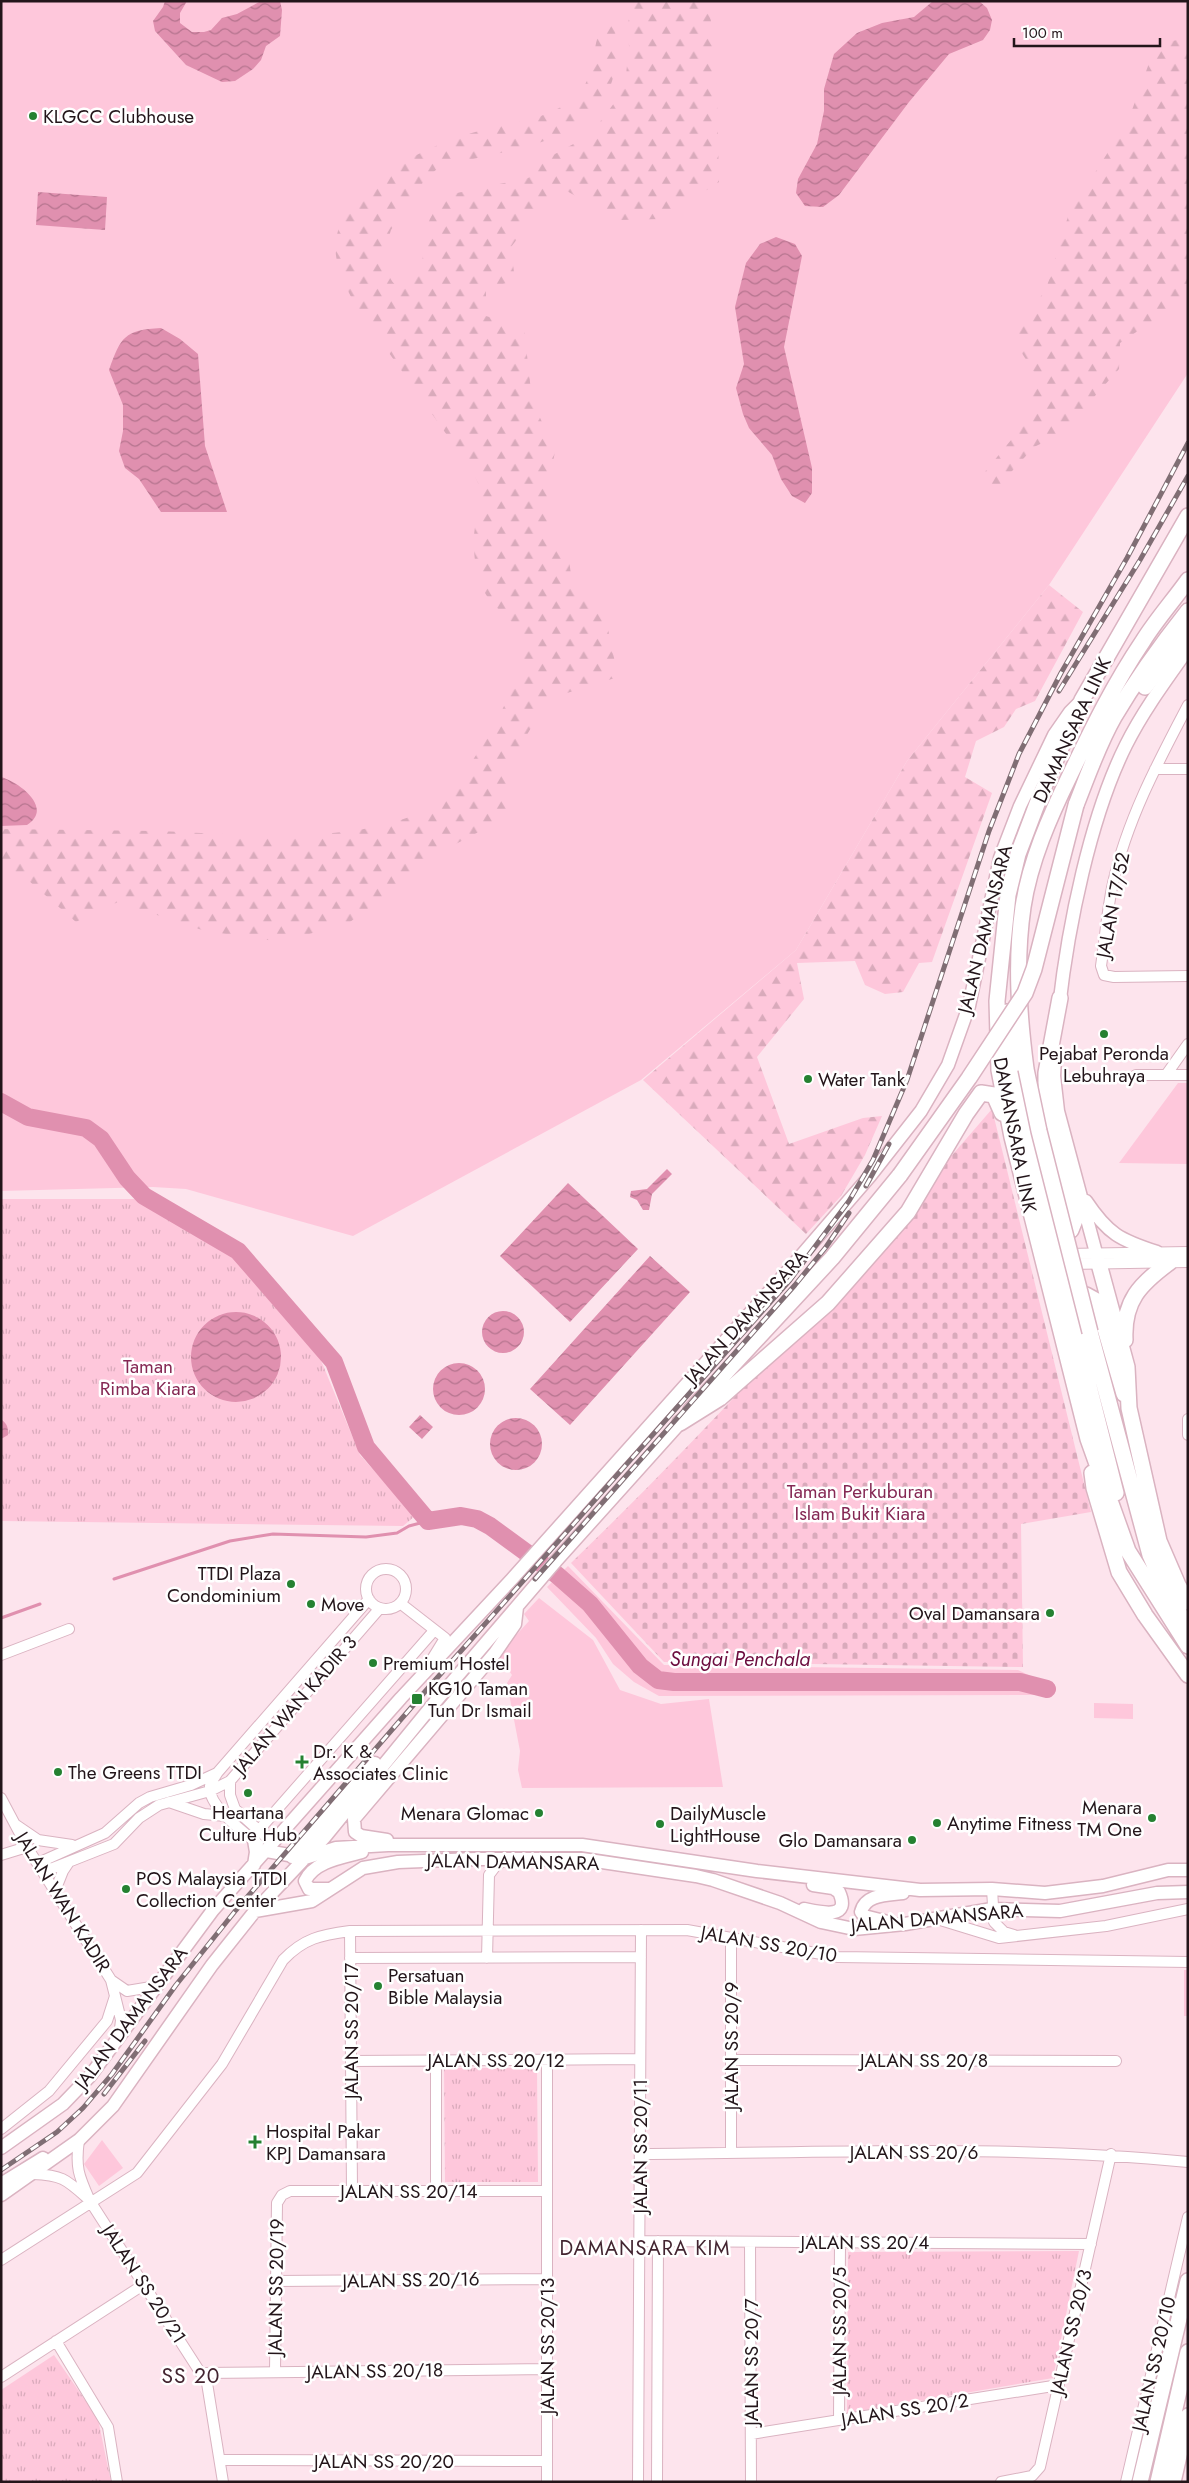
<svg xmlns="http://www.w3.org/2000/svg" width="1189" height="2483" viewBox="0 0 1189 2483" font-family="Jost,sans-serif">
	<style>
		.green { fill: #fec7db }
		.forest { fill: url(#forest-firs) }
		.cemetery { fill: url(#cemetery-stones) }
		.park { fill: url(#park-tufts) }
		.water { fill: url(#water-waves) }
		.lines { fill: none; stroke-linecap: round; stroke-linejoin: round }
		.stream { stroke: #e090af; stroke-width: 3 }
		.river { stroke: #e090af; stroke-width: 18 }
		.minor-casing { stroke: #dab3c1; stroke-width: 12 }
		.major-casing { stroke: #dab3c1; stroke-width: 15 }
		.highway-casing { stroke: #dab3c1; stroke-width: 18 }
		.minor { stroke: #fff; stroke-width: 10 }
		.major { stroke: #fff; stroke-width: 12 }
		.highway { stroke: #fff; stroke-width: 15 }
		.rail-casing { stroke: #806e74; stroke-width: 5 }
		.rail { stroke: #fff; stroke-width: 3; stroke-dasharray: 9; stroke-linecap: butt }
		.highway-bridge-casing { stroke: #dab3c1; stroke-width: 18; stroke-linecap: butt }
		.highway-bridge { stroke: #fff; stroke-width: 15 }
		.poi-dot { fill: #258131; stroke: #fff; stroke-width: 2 }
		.labels { text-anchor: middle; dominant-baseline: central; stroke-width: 5; stroke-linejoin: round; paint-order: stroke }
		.poi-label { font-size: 19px; fill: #23151a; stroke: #fff; text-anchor: start }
		.street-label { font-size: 19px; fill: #23151a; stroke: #fff }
		.park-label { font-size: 19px; fill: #852854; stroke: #fff }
		.water-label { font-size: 20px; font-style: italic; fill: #6c0d3f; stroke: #fff }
		.neighbourhood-label { font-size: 20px; letter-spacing: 1px; fill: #432531; stroke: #fff }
		.quarter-label { font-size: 21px; letter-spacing: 1px; fill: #432531; stroke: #fff }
	</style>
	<defs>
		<pattern id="forest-firs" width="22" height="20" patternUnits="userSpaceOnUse" patternTransform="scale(1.25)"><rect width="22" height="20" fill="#fec7db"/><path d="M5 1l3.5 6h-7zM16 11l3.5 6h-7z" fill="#d9aabb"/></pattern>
		<pattern id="cemetery-stones" width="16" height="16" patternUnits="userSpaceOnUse" patternTransform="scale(1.25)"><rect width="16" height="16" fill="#fec7db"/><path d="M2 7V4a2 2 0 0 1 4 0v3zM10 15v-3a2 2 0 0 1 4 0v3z" fill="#d9aabb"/></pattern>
		<pattern id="park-tufts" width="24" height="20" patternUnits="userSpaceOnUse" patternTransform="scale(1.25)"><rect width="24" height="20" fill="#fec7db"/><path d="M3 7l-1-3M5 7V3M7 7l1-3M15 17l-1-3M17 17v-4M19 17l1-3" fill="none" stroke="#d9aabb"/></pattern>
		<pattern id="water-waves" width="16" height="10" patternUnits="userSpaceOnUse" patternTransform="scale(1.25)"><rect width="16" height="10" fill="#e090af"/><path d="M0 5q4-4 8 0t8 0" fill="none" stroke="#b5748e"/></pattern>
	</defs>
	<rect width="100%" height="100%" fill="#fde4ed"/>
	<path class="green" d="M1,1H1188V373L1049,585L907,761L796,950L641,1080L353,1236L186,1189L153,1187L1,1191Z
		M1178,1083H1188V1164L1119,1163Z
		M568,1566L664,1665L1018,1670L1039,1680V1695L659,1696L634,1682L613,1664L596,1638L547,1587Z
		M539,1598L593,1640L620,1690L661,1704L709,1699L723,1787L522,1788L518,1770L520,1751L507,1683L512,1675L498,1655L529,1621L524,1614Z
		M1094,1703L1133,1704V1719L1094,1718Z
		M1184,1970H1188V2016H1184Z
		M102,2140L123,2168L99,2186L84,2164Z"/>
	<path class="forest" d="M635,1H708L716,56L719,182L661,219L618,220L558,186L511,247L515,281L486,288V316L524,328L532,400L555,451L546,504L550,534L568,553L573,589L604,610L618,677L548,699L508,767L509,816L452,846L350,922L282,942L205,931L118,902L76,922L21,874H1V829C52,830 102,830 153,831C235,833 377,850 444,798C451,793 455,784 461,777C485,745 504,709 520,672C536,615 491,622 478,577C475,564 473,549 474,535C475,520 483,504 480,489C479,484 475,477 473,472L358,309C346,288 333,266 336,241C343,188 420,149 465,135C501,123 541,123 572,100C596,81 591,54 600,28L605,23H609L613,26C620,42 617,61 613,78C597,138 524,147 473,159C463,161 448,161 440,167C419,181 405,210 391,230C385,247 381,275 398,287C427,283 422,246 428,224C432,210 445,200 457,193L528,178L533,175L542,161L590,135L618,98L626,75L629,46L627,25Z
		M1188,38V297L1120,343L1119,369L1061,434L1034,447L993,492L979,479L1029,418L1034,372L1014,341L1047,286L1069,213L1128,121L1156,44Z
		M1049,585L1083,612L1035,701L1016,709L1004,727L976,741L965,777L992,793L932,962L919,963L903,992L885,994L865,985L855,961L797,963L804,999L757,1057L789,1144L863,1118L882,1116L865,1155L841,1196L806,1234L643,1080L796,950L907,761Z"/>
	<path class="cemetery" d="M992,1109L1091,1512L1021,1524L1023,1667L664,1662L571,1563C720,1419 857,1266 992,1109Z"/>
	<path class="park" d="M1,1199H138L238,1255L320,1358L360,1455L415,1516L403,1526L1,1521Z
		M444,2068H537L538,2182H445Z
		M1079,2251L1053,2378L847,2413L848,2252Z
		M54,2355L98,2419L111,2482H1V2390Z"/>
	<path class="water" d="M165,1H187L180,13V23L192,32H204L211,30L222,18L237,14L261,1H280L282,10L280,36L266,46L261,60L253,69L235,81L222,82L186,65L155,31L153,21L163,7Z
		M933,1H979L987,8L992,20L990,30L983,40L949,54L909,102L839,195L823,207L805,206L796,193L798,179L817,144L824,111V89L834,54L857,33L882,23L914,17Z
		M38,192L107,197L105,230L36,225Z
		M776,237L795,244L802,256L784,347L812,468V493L805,503L792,496L781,479L772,455L749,428L743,414L736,388L744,364L735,307L746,263L760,244Z
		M161,328L180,339L198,354L205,446L227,512H161L139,479L125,468L119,451L123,431V405L109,370C121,337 124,330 161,328Z
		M1,777C19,782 54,808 27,825L1,826Z
		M667,1169L672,1174L652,1194L649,1210H643L637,1200L630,1197L631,1191L647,1189Z
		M568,1183L638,1249L570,1322L500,1256Z
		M650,1256L690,1292L570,1425L530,1389Z
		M482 1332a21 21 0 1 1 42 0a21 21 0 1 1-42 0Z
		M191 1357a45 45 0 1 1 90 0a45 45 0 1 1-90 0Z
		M433 1389a26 26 0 1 1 52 0a26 26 0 1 1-52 0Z
		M420,1415L433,1427L422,1439L409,1427Z
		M490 1444a26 26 0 1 1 52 0a26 26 0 1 1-52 0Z
		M2,1420C8,1425 8,1428 8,1435L1,1439Z"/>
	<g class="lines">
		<path class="stream" d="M114,1579L230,1541L273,1534L366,1537L397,1533L409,1526L428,1521
			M1,1618L40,1604"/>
		<path class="river" d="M1,1102L28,1117L86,1128L101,1139L127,1178L144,1196L238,1251L334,1362L366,1447L428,1521L461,1516L477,1519L490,1526L557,1575L590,1604L640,1666L658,1680L674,1682H1020L1047,1689"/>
		<defs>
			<path id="minor" d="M1188,705C1158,762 1127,820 1113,883C1107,910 1105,939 1101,966L1104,975L1114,977L1188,976
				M1155,769H1188
				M1136,1075H1188
				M1166,1075L1188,1044
				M1065,1254L1188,1252
				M1069,1264L1188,1262
				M1188,1419V1435
				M366 1589a20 20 0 1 1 40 0a20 20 0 1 1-40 0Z
				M400,1603L445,1638L429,1664
				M1,1655L69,1629
				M230,1781V1795L235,1809L265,1836H275L281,1833
				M1,1798L27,1847L111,1980L121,2020L119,2037
				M169,1802L204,1814L225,1816
				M16,1825L38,1840L72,1845
				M259,1830L431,1634L433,1629
				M258,1844C245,1833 207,1806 210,1786C211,1781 215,1777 218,1772L369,1599
				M1,1855L27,1847
				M38,1863L105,1833L139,1803L150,1797L191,1785L217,1773
				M43,1872L114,1844L139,1818L159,1805L210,1791L230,1781L380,1608
				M992,1889L994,1922L1004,1932L1014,1935
				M55,1891L63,1871L69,1862
				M937,1919L999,1938L1106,1926L1188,1909
				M350,1931L352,2191
				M350,1958L641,1957
				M487,1958L489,1875L495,1867L506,1859
				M111,1980L127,1991L157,1986
				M547,2060V2482
				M731,2060L1116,2061
				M351,2061L640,2059
				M436,2061V2190
				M1,2129L49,2091L107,2021L115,1996
				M79,2140C75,2168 79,2176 90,2201L207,2383L223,2482
				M731,2153V1938
				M640,2154C822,2153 1006,2144 1188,2162
				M33,2174C61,2175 66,2179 86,2197
				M639,2241L1091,2244
				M750,2242L751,2482
				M1,2260L137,2173L222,2064L283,1960C304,1938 321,1935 350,1931L687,1930L838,1957L1188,1962
				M276,2281L547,2279
				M56,2341L108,2427L117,2482
				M275,2372L277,2203L282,2195L290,2191H547
				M203,2373L547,2369
				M1,2377L143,2285
				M839,2420L840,2242
				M751,2434L1059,2385
				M220,2460L547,2461
				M638,2482L641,1930
				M657,2482L658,2241
				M1001,2482L1032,2476L1040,2467L1111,2154
				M1126,2482L1188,2217"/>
			<path id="major" d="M1059,1007C1068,927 1090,817 1126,745C1143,711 1166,680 1188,649
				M1055,1056L1054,1076L1058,1111L1099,1264
				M1086,1201C1108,1234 1120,1240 1157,1252
				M254,1840L256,1852L254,1865
				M387,1840L361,1836L355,1832L354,1819L495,1653L515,1624L517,1607
				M267,1851L305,1858L336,1848L388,1845H582L757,1871L920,1890L992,1889L1045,1893L1103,1886L1168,1870H1188
				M292,1857L375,1763
				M328,1889H309L305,1881C314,1861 344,1857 362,1852
				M804,1909C819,1912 852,1921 839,1892L833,1888L813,1885
				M255,1911L312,1901L363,1868L398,1862L476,1859H582L696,1876L713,1880L780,1903L821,1922L854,1929L905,1924L992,1909L1060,1911L1157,1893L1188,1892
				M888,1922L864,1916L861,1912C865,1894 888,1895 903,1893
				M1,2148L63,2104L90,2076L213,1910L401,1698L512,1579L794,1264L870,1176L921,1111L948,1065L969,1006L1000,858L1020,806L1054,735L1070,712L1078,704
				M1,2184L43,2158
				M1,2195L79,2140L113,2106L212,1965L255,1911L324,1838L435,1702L556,1561L680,1423"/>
			<path id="highway" d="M1188,516L1082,700L1040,796L1018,854L1008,895L997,1001L999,1070L1012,1137L1088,1439L1128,1551L1188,1646
				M1145,687L1188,630
				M1076,805C1088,775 1098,745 1114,717C1136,680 1161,645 1188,611
				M1007,1012L1013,1074L1025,1133L1116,1493
				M1026,1069C1019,1015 1015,962 1023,907C1030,861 1050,816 1070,775C1092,729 1114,684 1143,641C1156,620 1173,601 1188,580
				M1055,1228L1058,1232L1071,1230L1075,1220L1046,1103V1073L1060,998
				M1099,1264L1127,1367L1129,1408L1159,1541L1178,1585L1188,1602
				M1073,1303L1075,1298L1086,1295L1097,1301L1124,1394
				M1090,1332L1150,1555L1165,1589L1188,1627
				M1125,1340C1123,1301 1140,1284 1170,1262
				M691,1410L832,1258L900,1175
				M680,1423L720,1398L828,1303L908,1212L966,1114L981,1093L994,1095L1002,1113
				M1092,1473L1094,1488L1119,1572L1145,1615L1188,1675
				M1140,2482L1188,2281
				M1158,2482L1188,2352
				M1173,2482L1188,2416"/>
		</defs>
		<use href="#minor" class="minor-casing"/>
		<use href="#major" class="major-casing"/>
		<use href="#highway" class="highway-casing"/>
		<use href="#minor" class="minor"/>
		<use href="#major" class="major"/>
		<use href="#highway" class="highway"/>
		<defs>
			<path id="rail" d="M1059,691L1140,560L1188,476
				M866,1186L889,1144
				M535,1579L795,1285L826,1247L849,1213
				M104,2094L145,2041
				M1,2170L57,2132L83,2108L112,2074L176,1985L236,1910L429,1687L790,1280L849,1201L873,1160L907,1080L989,831L1019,754L1061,673L1127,558L1188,443"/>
		</defs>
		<use href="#rail" class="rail-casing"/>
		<use href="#rail" class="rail"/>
		<defs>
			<path id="highway-bridge" d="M1026,1069L1039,1131L1090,1332
				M900,1175L969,1078L1025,993L1034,969L1076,805"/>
		</defs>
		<use href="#highway-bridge" class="highway-bridge-casing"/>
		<use href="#highway-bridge" class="highway-bridge"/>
	</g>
	<g class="poi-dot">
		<circle cx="33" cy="116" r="5"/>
		<circle cx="1104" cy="1034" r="5"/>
		<circle cx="808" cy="1079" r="5"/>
		<circle cx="291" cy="1584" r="5"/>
		<circle cx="311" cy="1604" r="5"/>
		<circle cx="1050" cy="1613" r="5"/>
		<circle cx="373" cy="1663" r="5"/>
		<rect x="411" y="1693" width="12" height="12" rx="2.5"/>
		<path d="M299.5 1754.5h5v5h5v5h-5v5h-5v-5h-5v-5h5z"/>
		<circle cx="58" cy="1772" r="5"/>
		<circle cx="248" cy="1793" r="5"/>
		<circle cx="539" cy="1813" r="5"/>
		<circle cx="1152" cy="1818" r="5"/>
		<circle cx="937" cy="1823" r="5"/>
		<circle cx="660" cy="1824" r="5"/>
		<circle cx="912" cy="1840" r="5"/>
		<circle cx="126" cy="1889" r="5"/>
		<circle cx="378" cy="1986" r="5"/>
		<path d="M252.5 2134.5h5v5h5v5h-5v5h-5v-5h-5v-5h5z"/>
	</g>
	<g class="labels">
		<g class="poi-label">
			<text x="43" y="116">KLGCC Clubhouse</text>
			<text x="1104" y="1053" text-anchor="middle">Pejabat Peronda<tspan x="1104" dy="22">Lebuhraya</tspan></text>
			<text x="818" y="1079">Water Tank</text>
			<text x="281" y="1573" text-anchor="end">TTDI Plaza<tspan x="281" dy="22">Condominium</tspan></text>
			<text x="321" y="1604">Move</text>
			<text x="1040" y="1613" text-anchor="end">Oval Damansara</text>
			<text x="383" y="1663">Premium Hostel</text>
			<text x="428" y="1688">KG10 Taman<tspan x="428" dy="22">Tun Dr Ismail</tspan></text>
			<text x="313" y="1751">Dr. K &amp;<tspan x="313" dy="22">Associates Clinic</tspan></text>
			<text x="68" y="1772">The Greens TTDI</text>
			<text x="1142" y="1807" text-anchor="end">Menara<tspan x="1142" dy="22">TM One</tspan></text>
			<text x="248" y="1812" text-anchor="middle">Heartana<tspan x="248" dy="22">Culture Hub</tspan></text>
			<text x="529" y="1813" text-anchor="end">Menara Glomac</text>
			<text x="670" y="1813">DailyMuscle<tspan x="670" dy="22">LightHouse</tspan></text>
			<text x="947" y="1823">Anytime Fitness</text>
			<text x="902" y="1840" text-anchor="end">Glo Damansara</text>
			<text x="136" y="1878">POS Malaysia TTDI<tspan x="136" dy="22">Collection Center</tspan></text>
			<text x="388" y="1975">Persatuan<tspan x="388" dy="22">Bible Malaysia</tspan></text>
			<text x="266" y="2131">Hospital Pakar<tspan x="266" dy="22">KPJ Damansara</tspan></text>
		</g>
		<g class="street-label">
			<text transform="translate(1072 730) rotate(-65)">DAMANSARA LINK</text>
			<text transform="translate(1113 905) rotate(-79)">JALAN 17/52</text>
			<text transform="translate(985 929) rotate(-76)">JALAN DAMANSARA</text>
			<text transform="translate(1015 1135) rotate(79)">DAMANSARA LINK</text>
			<text transform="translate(746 1317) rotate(-48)">JALAN DAMANSARA</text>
			<text transform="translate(295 1705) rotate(-49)">JALAN WAN KADIR 3</text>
			<text transform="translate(513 1862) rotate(1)">JALAN DAMANSARA</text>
			<text transform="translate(63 1902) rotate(58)">JALAN WAN KADIR</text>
			<text transform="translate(937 1918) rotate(-5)">JALAN DAMANSARA</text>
			<text transform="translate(769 1944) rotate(10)">JALAN SS 20/10</text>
			<text transform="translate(131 2018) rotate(-53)">JALAN DAMANSARA</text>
			<text transform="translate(351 2031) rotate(-90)">JALAN SS 20/17</text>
			<text transform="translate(731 2046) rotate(-90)">JALAN SS 20/9</text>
			<text x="496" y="2060">JALAN SS 20/12</text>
			<text x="924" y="2060">JALAN SS 20/8</text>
			<text transform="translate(640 2146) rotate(-90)">JALAN SS 20/11</text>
			<text x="914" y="2152">JALAN SS 20/6</text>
			<text x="409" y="2191">JALAN SS 20/14</text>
			<text x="865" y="2242">JALAN SS 20/4</text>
			<text transform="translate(411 2280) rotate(-1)">JALAN SS 20/16</text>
			<text transform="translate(144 2284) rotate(57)">JALAN SS 20/21</text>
			<text transform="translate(276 2287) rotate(-89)">JALAN SS 20/19</text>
			<text transform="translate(839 2331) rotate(-90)">JALAN SS 20/5</text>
			<text transform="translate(1071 2332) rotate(-77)">JALAN SS 20/3</text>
			<text transform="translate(547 2346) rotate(-90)">JALAN SS 20/13</text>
			<text transform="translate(751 2362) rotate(-90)">JALAN SS 20/7</text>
			<text transform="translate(1154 2364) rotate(-77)">JALAN SS 20/10</text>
			<text transform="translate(375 2371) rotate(-1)">JALAN SS 20/18</text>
			<text transform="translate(905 2410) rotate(-9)">JALAN SS 20/2</text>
			<text x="384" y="2461">JALAN SS 20/20</text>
		</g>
		<g class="park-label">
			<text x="148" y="1366">Taman<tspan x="148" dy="22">Rimba Kiara</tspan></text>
			<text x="860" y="1491">Taman Perkuburan<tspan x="860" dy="22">Islam Bukit Kiara</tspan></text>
		</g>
		<g class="water-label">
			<text x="740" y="1659">Sungai Penchala</text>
		</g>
		<g class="neighbourhood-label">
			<text x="645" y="2248">DAMANSARA KIM</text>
		</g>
		<g class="quarter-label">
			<text x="191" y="2376">SS 20</text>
		</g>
	</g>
	<rect width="1189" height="2483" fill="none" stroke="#23151a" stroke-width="5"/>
	<path d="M1014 38v8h146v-8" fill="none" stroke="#23151a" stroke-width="2.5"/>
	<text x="1022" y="38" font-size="15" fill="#23151a" stroke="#ffffff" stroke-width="4" paint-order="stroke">100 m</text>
</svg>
